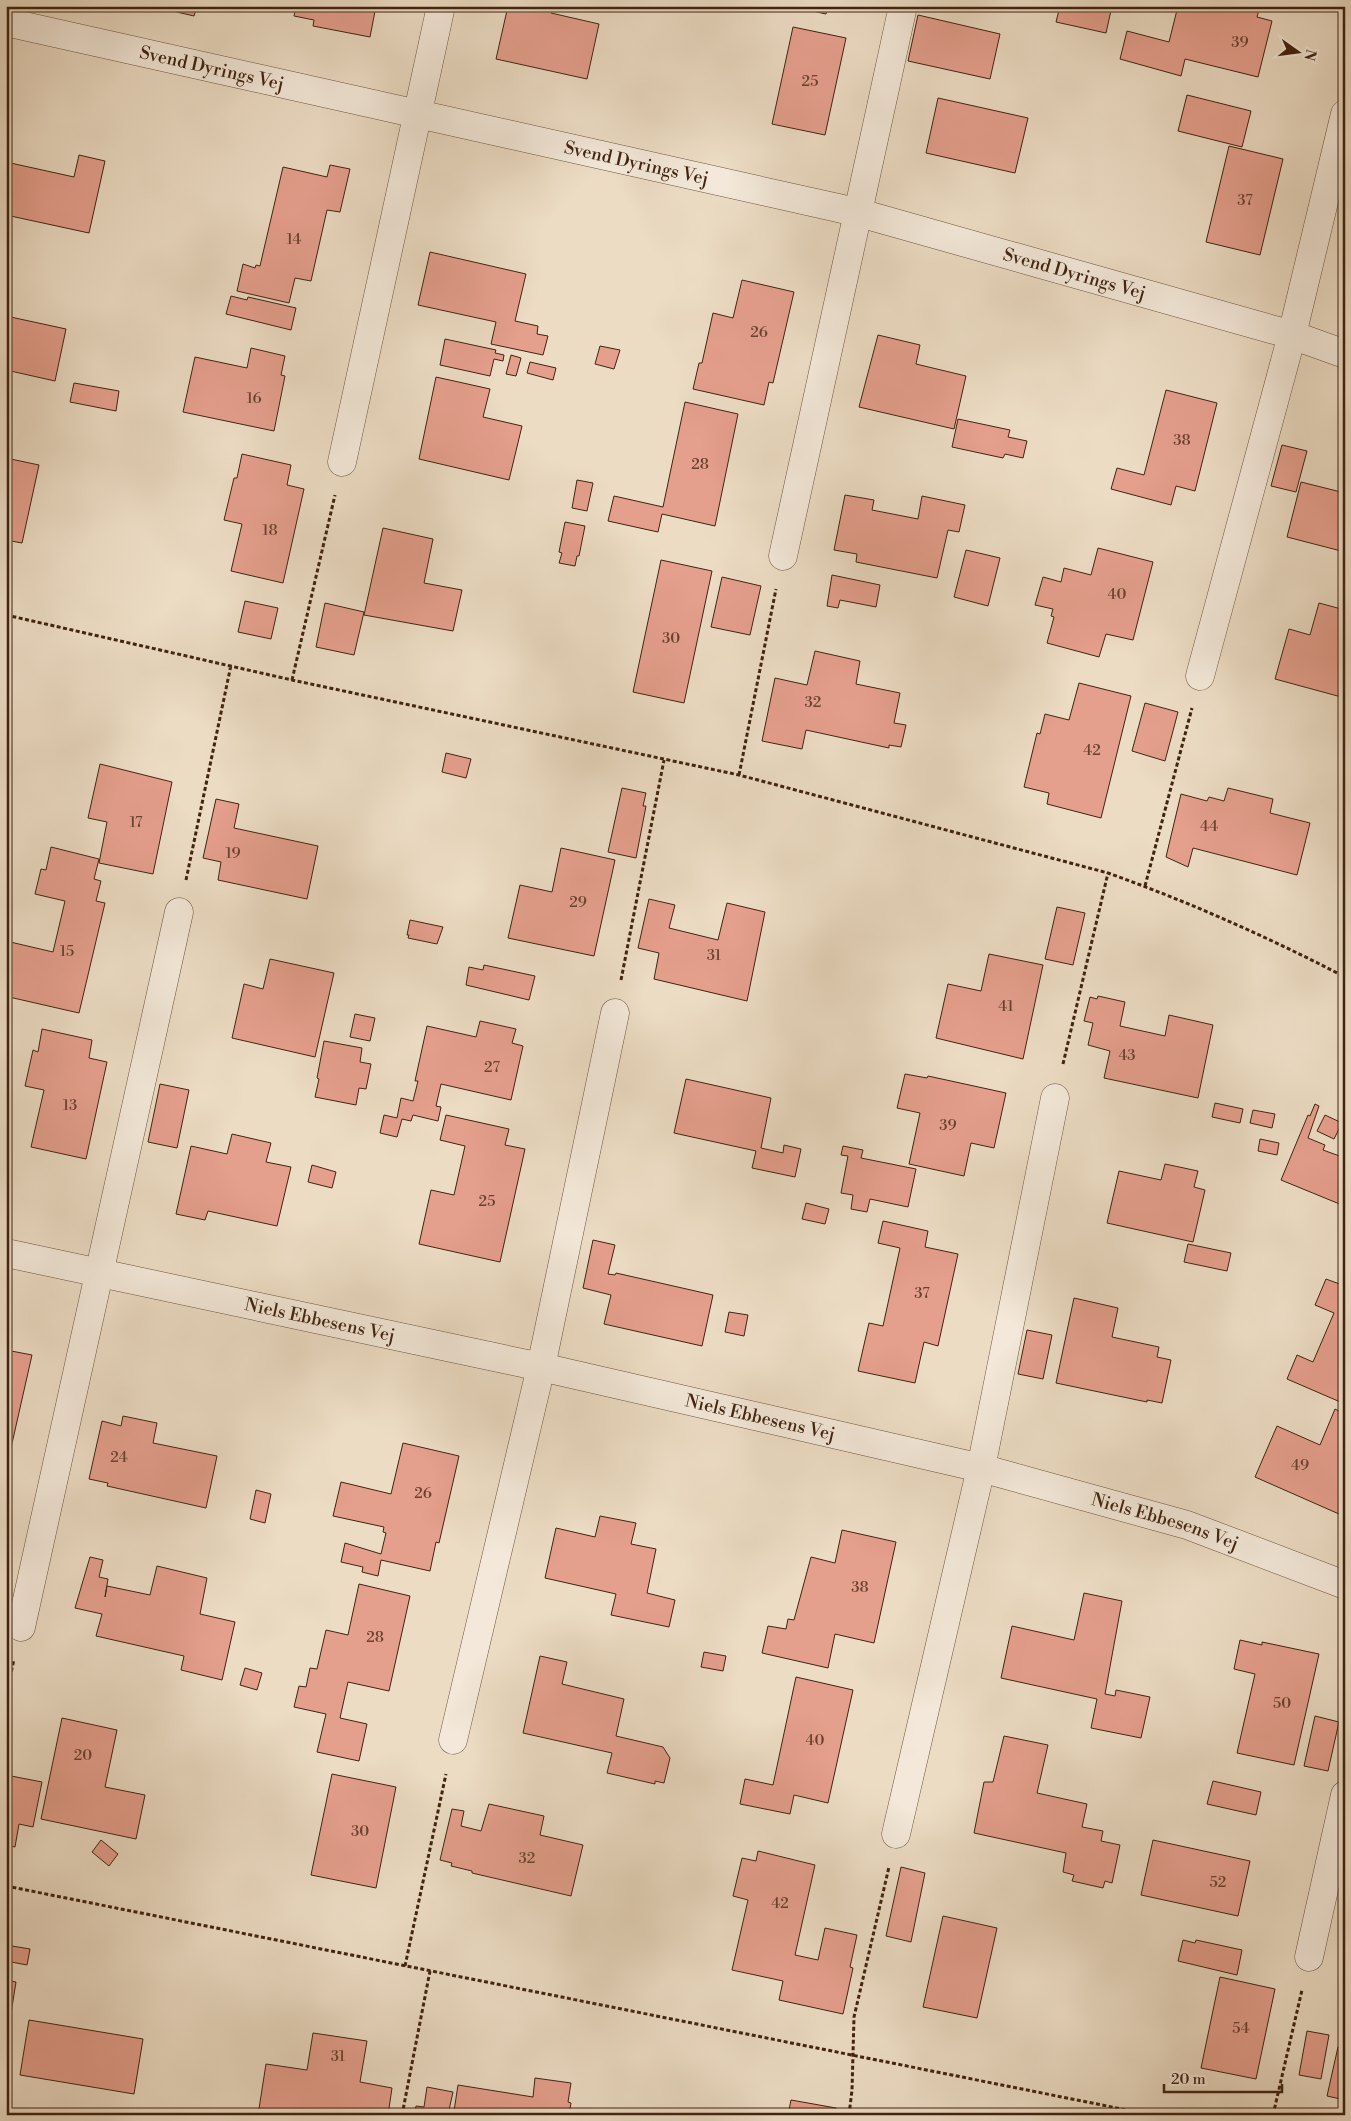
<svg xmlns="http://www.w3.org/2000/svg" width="1351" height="2121" viewBox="0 0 1351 2121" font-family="'Libre Bodoni',serif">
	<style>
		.building { fill: #e59f8d; stroke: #402310 }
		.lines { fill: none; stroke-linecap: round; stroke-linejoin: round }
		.minor-casing { stroke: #6b513d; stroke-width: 29 }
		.path { stroke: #402310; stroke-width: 3; stroke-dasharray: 4 2.5; stroke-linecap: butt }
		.minor { stroke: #f3e8d9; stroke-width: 28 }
		.labels { text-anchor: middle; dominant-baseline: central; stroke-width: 4; stroke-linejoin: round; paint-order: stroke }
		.number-label { font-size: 15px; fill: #69422f }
		.street-label { font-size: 18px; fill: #402310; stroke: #f3e8d9 }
	</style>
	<rect width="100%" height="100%" fill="#ecdcc4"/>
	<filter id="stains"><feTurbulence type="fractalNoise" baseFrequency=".004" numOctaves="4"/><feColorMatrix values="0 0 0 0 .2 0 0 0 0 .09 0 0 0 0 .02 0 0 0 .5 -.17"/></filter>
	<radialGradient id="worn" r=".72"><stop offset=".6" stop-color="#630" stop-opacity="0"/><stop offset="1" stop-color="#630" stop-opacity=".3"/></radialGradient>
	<path class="building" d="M151,6H197L194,16Z
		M296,6H376L370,37L313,26L314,20L294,16Z
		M508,6H552L551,13L599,24L587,79L496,59Z
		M790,6H828L826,14Z
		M1060,6H1112L1106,33L1056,22Z
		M1178,6H1260L1257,17L1272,21L1258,77L1185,59L1181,76L1120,59L1127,31L1169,42Z
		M918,15L1000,34L990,79L908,61Z
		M793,27L846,38L825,135L772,124Z
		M1187,95L1251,111L1242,147L1178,131Z
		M938,98L1028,118L1015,173L926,153Z
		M1229,146L1283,159L1260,255L1206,242Z
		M79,155L105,161L89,233L6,215V162L74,177Z
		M330,165L350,169L340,212L327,210L311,281L295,278L289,303L237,291L243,264L255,268L256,265L260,266L283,167L327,177Z
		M430,252L526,274L515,321L538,326L537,334L548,336L543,355L491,344L496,322L418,305Z
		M742,280L794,292L773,383L769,382L764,405L693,389L699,363H702L713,313L733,318Z
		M231,296L247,300L248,297L296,308L291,330L226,314Z
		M6,316L66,329L55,381L6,370Z
		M878,335L920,345L916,364L966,376L954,429L859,407Z
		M445,339L496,350L495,353L504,355L503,361L494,359L490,376L440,365Z
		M600,346L620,350L614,369L595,364Z
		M251,348L285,356L281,375L285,376L274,431L183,412L195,357L247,368Z
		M511,355L521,358L516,376L506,374Z
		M530,362L556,368L553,380L527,373Z
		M436,377L490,389L483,417L522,426L509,480L419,459Z
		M74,383L119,391L116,411L70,402Z
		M1166,390L1217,403L1195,491L1176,486L1171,505L1111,489L1117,468L1144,475Z
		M685,402L738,414L715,526L662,514L658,532L608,521L614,496L663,507Z
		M958,419L1010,430L1008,437L1027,441L1023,458L1005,454L1003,458L952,447Z
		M1282,445L1307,451L1296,492L1271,486Z
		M242,454L291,465L287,485L304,489L283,583L231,571L242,524L224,520L234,478H237Z
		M6,458L39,465L22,543L6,540Z
		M577,480L593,483L587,511L572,508Z
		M1301,482L1345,493V552L1287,537Z
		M845,495L874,500L872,510L918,519L922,496L965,505L959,532L948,530L937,578L856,562L857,554L834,550Z
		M565,522L585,526L579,556H577L575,566L559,563L562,553L559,552Z
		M383,528L433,539L424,583L462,590L453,631L364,615Z
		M1098,548L1153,562L1133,640L1106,634L1099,657L1047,643L1054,617L1051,616L1053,609L1035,605L1043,577L1061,582L1064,568L1091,575Z
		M966,550L1000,558L988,606L954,597Z
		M661,560L712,571L684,703L633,692Z
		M832,575L880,585L876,607L840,600L838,608L827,606Z
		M722,577L761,586L750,635L711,627Z
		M245,601L278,608L271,639L238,632Z
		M325,603L364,612L354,655L316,647Z
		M1319,603L1345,610V698L1275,679L1289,629L1310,635Z
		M815,651L860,661L856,684L900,693L894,723L906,725L901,747L889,745V748L806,730L802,749L762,741L775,678L807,685Z
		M1079,683L1131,696L1101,818L1047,804L1049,793L1024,787L1037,733L1040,734L1045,714L1069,720Z
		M1145,703L1178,712L1165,761L1132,751Z
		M446,753L471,759L466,778L442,772Z
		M100,764L172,782L153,874L99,863L107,822L88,818Z
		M622,788L646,793L643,806H646L636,858L608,852Z
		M1228,788L1273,799L1270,813L1310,823L1297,875L1193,848L1188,867L1166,857L1181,794L1207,801L1209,797L1224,801Z
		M216,799L239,804L234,828L318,846L307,899L218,880L221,862L203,858Z
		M51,847L99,859L94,879L101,881L96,901L105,903L79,1013L9,997L6,1012V941L53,952L65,901L35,894L41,869L46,870Z
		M561,848L615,860L594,956L508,938L520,885L552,892Z
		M649,899L675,905L669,928L718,940L727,903L765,912L747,1001L654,979L659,953L638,948Z
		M1057,907L1085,913L1073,965L1045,959Z
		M410,920L443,927L437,944L408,938L409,935H407Z
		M989,954L1043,965L1023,1059L936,1038L948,984L981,991Z
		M270,959L334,973L315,1057L232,1038L244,984L263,989Z
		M484,965L535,976L529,1000L466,985L469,967L483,970Z
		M1098,996L1125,1002L1120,1026L1165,1036L1169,1015L1213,1025L1198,1098L1104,1078L1110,1051L1088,1045L1093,1023L1084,1021L1090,997L1097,999Z
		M355,1014L375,1018L370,1041L350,1037Z
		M480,1021L516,1029L512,1043L523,1046L511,1100L441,1084L436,1106L441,1107L438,1121L413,1115L411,1121L402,1119L397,1137L380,1133L384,1115L397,1118L401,1098L413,1101L418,1081H415L427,1026L476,1037Z
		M42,1029L92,1040L89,1058L107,1062L86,1159L31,1147L44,1090L25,1086L33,1050L38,1052Z
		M324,1041L362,1048L360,1062L371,1064L366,1089L359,1088L356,1105L315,1097L319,1079L317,1078Z
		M905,1074L927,1078L928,1076L1006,1093L994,1148L971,1143L964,1176L909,1164L920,1113L897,1108Z
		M686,1079L771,1098L761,1148L783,1153L784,1145L801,1149L795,1177L752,1168L756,1151L674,1133Z
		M160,1084L189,1090L177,1148L148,1142Z
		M1215,1103L1243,1109L1240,1123L1212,1117Z
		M1315,1104L1319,1106L1308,1138L1325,1145L1323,1150L1345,1158V1197L1342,1205L1281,1180L1308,1115L1310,1116Z
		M1253,1110L1275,1114L1272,1128L1250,1123Z
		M446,1115L509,1129L505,1145L525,1149L500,1262L419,1244L431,1190L454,1195L465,1146L440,1140Z
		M1325,1115L1342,1123L1334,1139L1317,1131Z
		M232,1134L271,1143L266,1162L291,1167L277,1226L208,1211L205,1220L176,1214L191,1146L227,1154Z
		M1260,1139L1279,1143L1277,1155L1258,1151Z
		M843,1146L863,1150L861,1158L916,1169L908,1207L870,1199L867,1212L851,1209L853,1195L841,1193L848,1156L841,1155Z
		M1165,1164L1198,1171L1194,1187L1205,1190L1193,1242L1107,1223L1119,1171L1161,1180Z
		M312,1165L336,1172L332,1188L308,1182Z
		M806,1203L829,1209L825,1224L802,1219Z
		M883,1221L928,1231L925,1247L958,1254L938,1346L924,1342L915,1383L858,1371L869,1323L883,1326L900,1248L878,1243Z
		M593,1240L615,1245L608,1274L615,1275L616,1273L713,1295L702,1346L604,1324L611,1295L583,1288Z
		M1188,1244L1231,1253L1227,1271L1184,1262Z
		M1326,1279L1345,1286V1404L1287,1379L1297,1355L1313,1362L1334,1313L1315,1305Z
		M1074,1298L1118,1308L1112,1337L1159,1347L1157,1357L1171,1360L1162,1403L1147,1400V1402L1056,1383Z
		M729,1312L748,1315L744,1336L725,1332Z
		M1027,1330L1052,1335L1043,1379L1018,1374Z
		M6,1350L32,1355L6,1470Z
		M1335,1409L1345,1414V1502L1339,1514L1255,1477L1277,1426L1320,1445Z
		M123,1416L157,1423L153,1443L217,1456L206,1508L107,1486L108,1483L89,1479L102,1421L121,1426Z
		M403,1443L459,1456L439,1543L436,1542L430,1571L381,1560L378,1576L362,1572L363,1567L341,1562L345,1543L381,1554L386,1533L383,1532L384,1527L333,1516L341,1482L391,1494Z
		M256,1490L271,1494L265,1523L250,1519Z
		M600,1516L636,1523L631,1544L656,1549L647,1593L675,1600L669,1627L611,1615L616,1594L545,1578L556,1528L595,1537Z
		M842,1530L896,1542L874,1643L835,1634L828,1668L762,1653L768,1626L786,1629L788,1619L794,1620L811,1557L835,1563Z
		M90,1557L103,1560L99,1577L108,1579L105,1597L107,1586L150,1595L157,1566L207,1578L200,1614L235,1622L222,1680L181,1670L184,1656L96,1636L102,1614L75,1608Z
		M359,1584L410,1596L389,1691L348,1682L340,1718L367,1724L359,1761L317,1752L326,1714L294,1707L299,1686L306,1687L310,1668L317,1669L326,1630L348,1635Z
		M1084,1593L1122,1601L1105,1694L1115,1696L1116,1690L1150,1697L1141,1738L1091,1728L1097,1699L1001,1678L1012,1626L1074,1640Z
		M1240,1640L1262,1645V1642L1319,1654L1294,1765L1237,1753L1255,1674L1234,1669Z
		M704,1652L726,1656L723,1671L701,1667Z
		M540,1656L567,1662L562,1684L624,1699L616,1736L663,1747L670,1758L664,1783L655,1781V1784L607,1773L612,1753L523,1733Z
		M245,1668L262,1673L257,1690L240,1685Z
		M796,1677L853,1690L828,1803L794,1795L790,1814L740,1804L745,1779L773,1785Z
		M1315,1716L1339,1722L1328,1771L1304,1766Z
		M62,1718L117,1730L105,1787L145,1795L136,1839L41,1819Z
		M1004,1736L1048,1745L1037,1793L1087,1804L1082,1827L1103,1831L1101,1841L1120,1845L1112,1883L1105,1881L1103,1888L1072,1881L1074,1875L1063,1872L1066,1853L974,1833L984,1782H993Z
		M332,1774L396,1787L376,1888L311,1875Z
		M6,1775L42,1782L33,1827L19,1824L15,1847L6,1845Z
		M1213,1781L1261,1792L1256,1815L1207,1804Z
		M489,1804L544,1816L540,1835L583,1845L571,1896L472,1873V1871L451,1866L452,1863L440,1860L452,1809L464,1811L461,1826L481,1831Z
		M101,1840L118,1854L109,1866L92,1852Z
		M1153,1840L1250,1861L1238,1916L1141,1895Z
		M758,1851L815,1865L795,1955L818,1960L825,1928L857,1935L850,1967L853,1968L843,2014L779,2000L783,1981L732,1970L748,1900L733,1896L742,1858L756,1861Z
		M901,1867L925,1873L911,1942L886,1936Z
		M943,1916L997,1928L977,2018L923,2007Z
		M1183,1940L1195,1943L1196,1940L1242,1950L1237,1975L1178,1961Z
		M6,1945L30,1949L27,1965L6,1961Z
		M1220,1977L1275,1989L1256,2079L1201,2068Z
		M6,1980L16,1982L6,2045Z
		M29,2020L143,2039L134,2094L20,2075Z
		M1307,2031L1329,2035L1321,2079L1299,2075Z
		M313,2033L367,2041L360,2082L392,2088L388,2115H354L339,2113V2115H258L266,2064L307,2070Z
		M1338,2047L1345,2048V2100L1327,2096Z
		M535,2078L571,2083L568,2102L571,2103L569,2115H415L416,2106L424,2107L427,2087L453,2092L449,2110L454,2111L458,2085L533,2097Z
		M791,2100L836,2108L835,2115H788Z"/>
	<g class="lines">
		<defs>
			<g id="minor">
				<path id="s1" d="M6,22L856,212L1292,335L1345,354"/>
				<path d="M342,462L441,6"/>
				<path d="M783,556L903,6"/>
				<path d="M1200,676L1292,335L1345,114"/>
				<path id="s2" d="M6,1253L541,1367L981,1468L1187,1525L1345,1585"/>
				<path d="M21,1627L179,912"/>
				<path d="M453,1740L541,1367L615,1013"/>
				<path d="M896,1834L981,1468L1055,1098"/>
				<path d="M1309,1957L1345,1795"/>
			</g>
		</defs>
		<use href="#minor" class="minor-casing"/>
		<path class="path" d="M6,615L292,680L739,775L1108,873C1189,902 1268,937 1345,977
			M292,680L335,495
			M739,775L776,589
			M186,880L231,665
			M1145,886L1192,708
			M621,980L664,760
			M1063,1064L1108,873
			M6,1697L14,1659
			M6,1886L1152,2115
			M405,1966L446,1774
			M402,2115L430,1971
			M849,2115L852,2090L854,2017L889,1867
			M1273,2115L1302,1990"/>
		<use href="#minor" class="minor"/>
	</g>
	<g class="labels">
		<g class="number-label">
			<text x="1240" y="42">39</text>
			<text x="810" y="81">25</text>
			<text x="1245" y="200">37</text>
			<text x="294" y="239">14</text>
			<text x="759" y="332">26</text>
			<text x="254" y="398">16</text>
			<text x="1182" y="440">38</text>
			<text x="700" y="464">28</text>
			<text x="270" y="530">18</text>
			<text x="1117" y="594">40</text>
			<text x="671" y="638">30</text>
			<text x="813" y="702">32</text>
			<text x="1092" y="750">42</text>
			<text x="136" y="822">17</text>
			<text x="1209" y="826">44</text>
			<text x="233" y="853">19</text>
			<text x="578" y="902">29</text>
			<text x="67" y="951">15</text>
			<text x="714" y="955">31</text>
			<text x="1006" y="1006">41</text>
			<text x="1127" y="1055">43</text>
			<text x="492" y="1067">27</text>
			<text x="70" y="1105">13</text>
			<text x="948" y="1125">39</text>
			<text x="487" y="1201">25</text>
			<text x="922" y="1293">37</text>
			<text x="119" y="1457">24</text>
			<text x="1300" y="1465">49</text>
			<text x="423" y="1493">26</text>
			<text x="860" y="1587">38</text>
			<text x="375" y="1637">28</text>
			<text x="1282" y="1703">50</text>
			<text x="815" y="1740">40</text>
			<text x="83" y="1755">20</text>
			<text x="360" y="1831">30</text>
			<text x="527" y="1858">32</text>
			<text x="1218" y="1882">52</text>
			<text x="780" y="1903">42</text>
			<text x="1241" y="2028">54</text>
			<text x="338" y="2056">31</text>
		</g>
		<g class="street-label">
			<text stroke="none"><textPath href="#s1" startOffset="211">Svend Dyrings Vej</textPath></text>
			<text stroke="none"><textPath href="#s1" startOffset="646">Svend Dyrings Vej</textPath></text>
			<text stroke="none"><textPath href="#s1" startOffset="1098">Svend Dyrings Vej</textPath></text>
			<text stroke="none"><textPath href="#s2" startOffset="321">Niels Ebbesens Vej</textPath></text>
			<text stroke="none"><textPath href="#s2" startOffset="772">Niels Ebbesens Vej</textPath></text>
			<text stroke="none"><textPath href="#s2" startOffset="1190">Niels Ebbesens Vej</textPath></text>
		</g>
	</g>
	<rect width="1351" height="2121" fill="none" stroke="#ecdcc4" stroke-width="25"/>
	<rect x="8" y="8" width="1336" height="2106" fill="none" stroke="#402310" stroke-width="2.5"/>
	<rect x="12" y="12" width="1326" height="2096" fill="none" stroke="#402310"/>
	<g transform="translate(1298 52) rotate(104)" stroke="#f3e8d9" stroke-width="4" paint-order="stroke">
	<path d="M0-4L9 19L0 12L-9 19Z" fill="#402310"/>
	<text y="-8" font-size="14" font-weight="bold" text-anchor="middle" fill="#402310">N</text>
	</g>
	<path d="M1164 2084v8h118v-8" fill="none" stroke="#402310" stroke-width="2.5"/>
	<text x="1171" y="2084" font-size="15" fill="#402310" stroke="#f3e8d9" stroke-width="4" paint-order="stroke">20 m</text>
	<rect width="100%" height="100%" filter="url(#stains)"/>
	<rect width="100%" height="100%" fill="url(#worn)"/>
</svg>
